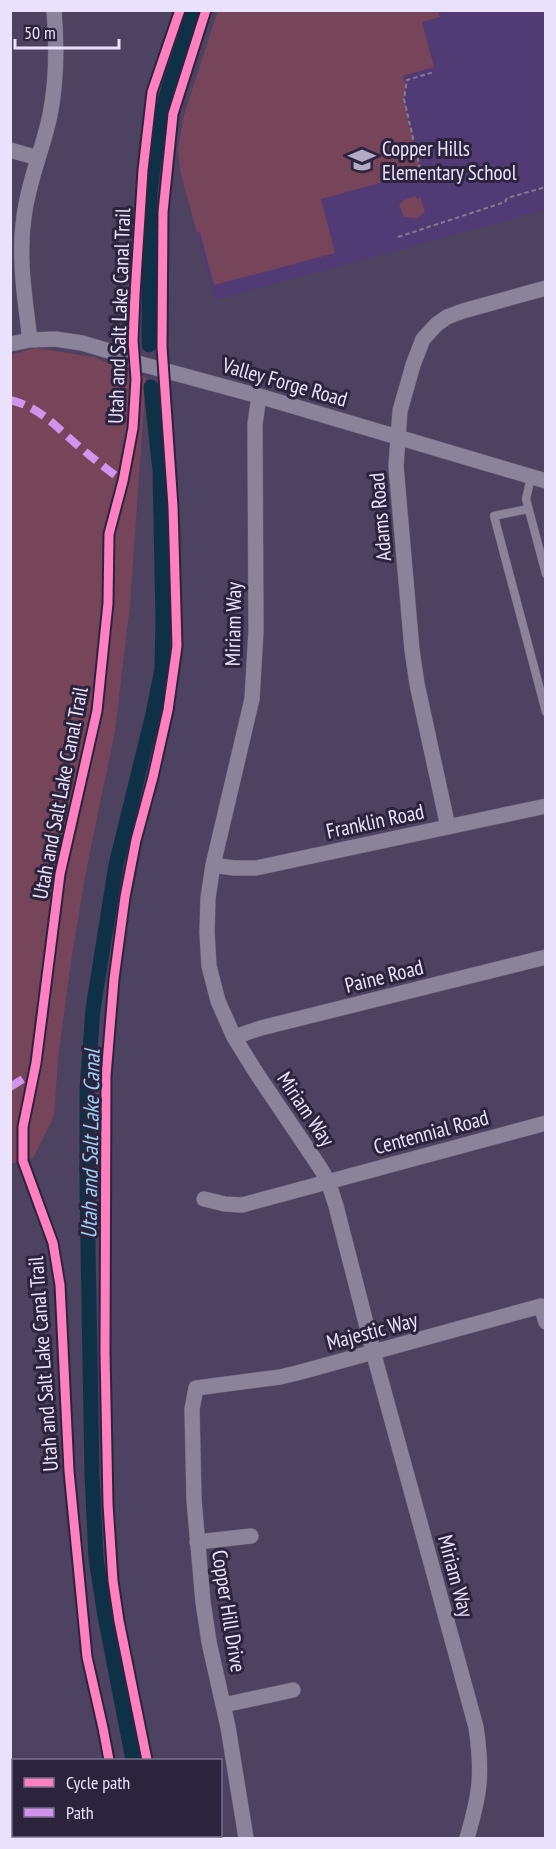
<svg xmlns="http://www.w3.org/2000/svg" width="556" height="1849" viewBox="0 0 556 1849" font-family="'PT Sans Narrow',sans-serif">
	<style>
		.built { fill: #513b75 }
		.green { fill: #774559 }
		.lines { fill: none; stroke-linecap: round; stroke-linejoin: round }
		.canal { stroke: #0f3146; stroke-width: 15 }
		.lane-casing { stroke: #685f77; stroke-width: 9 }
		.street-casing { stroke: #685f77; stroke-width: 16 }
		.path { stroke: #837c91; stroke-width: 2; stroke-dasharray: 4.5 3; stroke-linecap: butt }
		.lane { stroke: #8a839a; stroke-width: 8 }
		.street { stroke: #8a839a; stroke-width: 15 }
		.quiet { stroke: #d193ec; stroke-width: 8; stroke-dasharray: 15 8; stroke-linecap: butt }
		.cycleway-casing { stroke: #2c243d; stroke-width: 13 }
		.cycleway { stroke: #ff80c0; stroke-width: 9 }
		.labels { text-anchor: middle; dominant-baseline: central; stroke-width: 6; stroke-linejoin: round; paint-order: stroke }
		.poi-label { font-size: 21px; fill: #eae2fd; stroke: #2c243d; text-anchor: start }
		.street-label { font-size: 21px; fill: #eae2fd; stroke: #2c243d }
		.water-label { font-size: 22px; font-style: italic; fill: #9bd0f4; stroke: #2c243d }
	</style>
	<rect width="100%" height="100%" fill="#4d425f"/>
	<path class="built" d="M218,11H545V210L215,300L180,171L178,149L183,118Z"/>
	<path class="green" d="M218,10H437L440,17L422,22L434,67L403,76L406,86L404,99L421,172L321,199L335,253L214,285L200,232L197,233L180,171L178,149L183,118Z
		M416,196L417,199L420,197L425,212L417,218L404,217L399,205L404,200Z
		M36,348L93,357L146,377L130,605L115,731L86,871L71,961L58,1059L54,1116L33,1158L11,1164L10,355Z"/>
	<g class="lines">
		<path class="canal" d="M149,345L150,192L159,121L174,71L194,10
			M133,1760L105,1616L96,1558L92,1475L87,1189V1091L93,1009L116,865L153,714L162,669L163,618L160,471L151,387
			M145,1836V1838"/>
		<defs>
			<path id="lane" d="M531,477L526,499L546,574
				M528,509L494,516L546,712
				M147,1760L119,1621L113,1581L108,1504L105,1353L106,1076L114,979L125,897L136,840L153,777L168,710L177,646L173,507L162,347L163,212L173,114L206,10
				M160,1836V1838"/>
			<path id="street" d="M10,150L38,158
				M30,340C25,299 18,258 24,217C28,182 43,149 50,115C57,80 57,46 54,10
				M10,344L30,340L55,339L82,343L109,351L141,364L259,396L546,481
				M259,396L255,424L256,631L252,699L213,865L208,898L207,932L209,966L218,1001L234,1037L257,1074L319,1166L328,1181L336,1206L377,1366L476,1727C483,1774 480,1794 467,1838
				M448,827L417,684L412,650L396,466L400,411L413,365L423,339L437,324L447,317L463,311L546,288
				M213,865L234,868H256L546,806
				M234,1037L261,1028L546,957
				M204,1199L225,1204L242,1205L546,1123
				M197,1542L251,1536
				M224,1705L293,1690
				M10,1828L12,1838
				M246,1838L228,1727L209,1642L203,1602L194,1500L192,1409L196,1388L280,1377L297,1373L541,1306L546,1322"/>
		</defs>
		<use href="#lane" class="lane-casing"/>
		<use href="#street" class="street-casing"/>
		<path class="path" d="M416,180L422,177L404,99L407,80L434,72
			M398,237L505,202L507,198L546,187"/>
		<use href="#lane" class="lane"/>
		<use href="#street" class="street"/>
		<path class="quiet" d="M10,400C41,407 59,430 82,449C95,460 109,471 123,481
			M10,1087L34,1072"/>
		<defs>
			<path id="cycleway" d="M109,1760L103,1728L87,1657L69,1471L60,1285L53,1243L23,1161V1127L36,1063L60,874L97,711L108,603L109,534L123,481L133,428L136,379L133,341L135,294L143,170L152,92L180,10
				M147,1760L119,1621L113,1581L108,1504L105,1353L106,1076L114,979L125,897L136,840L153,777L168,710L177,646L173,507L162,347L163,212L173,114L206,10"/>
		</defs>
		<use href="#cycleway" class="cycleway-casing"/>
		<use href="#cycleway" class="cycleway"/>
	</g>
	<defs>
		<symbol id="school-bare" viewBox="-9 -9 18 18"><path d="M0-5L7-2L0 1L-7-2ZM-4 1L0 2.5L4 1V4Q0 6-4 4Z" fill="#b3aac6" stroke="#2c243d" stroke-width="2.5" paint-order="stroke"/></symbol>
	</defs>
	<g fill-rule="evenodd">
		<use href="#school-bare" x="343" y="141" width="38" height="38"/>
	</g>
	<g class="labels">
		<g class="poi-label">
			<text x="382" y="148">Copper Hills<tspan x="382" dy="24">Elementary School</tspan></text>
		</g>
		<g class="street-label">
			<text transform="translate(119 316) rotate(-88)">Utah and Salt Lake Canal Trail</text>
			<text transform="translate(285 382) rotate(16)">Valley Forge Road</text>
			<text transform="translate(380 517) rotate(-95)">Adams Road</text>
			<text transform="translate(233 624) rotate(-89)">Miriam Way</text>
			<text transform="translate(60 793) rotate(-79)">Utah and Salt Lake Canal Trail</text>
			<text transform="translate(375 821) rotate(-12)">Franklin Road</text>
			<text transform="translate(384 976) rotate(-14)">Paine Road</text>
			<text transform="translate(306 1109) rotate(56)">Miriam Way</text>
			<text transform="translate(431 1132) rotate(-15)">Centennial Road</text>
			<text transform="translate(372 1331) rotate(-15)">Majestic Way</text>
			<text transform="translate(43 1364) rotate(-94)">Utah and Salt Lake Canal Trail</text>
			<text transform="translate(456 1576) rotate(75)">Miriam Way</text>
			<text transform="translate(229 1611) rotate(81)">Copper Hill Drive</text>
		</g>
		<g class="water-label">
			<text transform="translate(90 1144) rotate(-89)">Utah and Salt Lake Canal</text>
		</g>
	</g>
	<rect width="556" height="1849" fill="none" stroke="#eae2fd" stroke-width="24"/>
	<rect x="12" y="1759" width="210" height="78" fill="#2c243d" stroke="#78708a" stroke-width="1.5"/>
	<rect x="24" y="1778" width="30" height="9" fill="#ff80c0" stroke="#78708a" stroke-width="1.5"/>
	<text x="66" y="1789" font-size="18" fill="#eae2fd">Cycle path</text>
	<rect x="24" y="1808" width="30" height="9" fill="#d193ec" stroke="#78708a" stroke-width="1.5"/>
	<text x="66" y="1819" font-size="18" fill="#eae2fd">Path</text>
	<path d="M15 39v9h104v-9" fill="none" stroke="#eae2fd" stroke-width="3"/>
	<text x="24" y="39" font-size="18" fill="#eae2fd" stroke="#2c243d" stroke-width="4.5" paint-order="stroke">50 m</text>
</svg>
